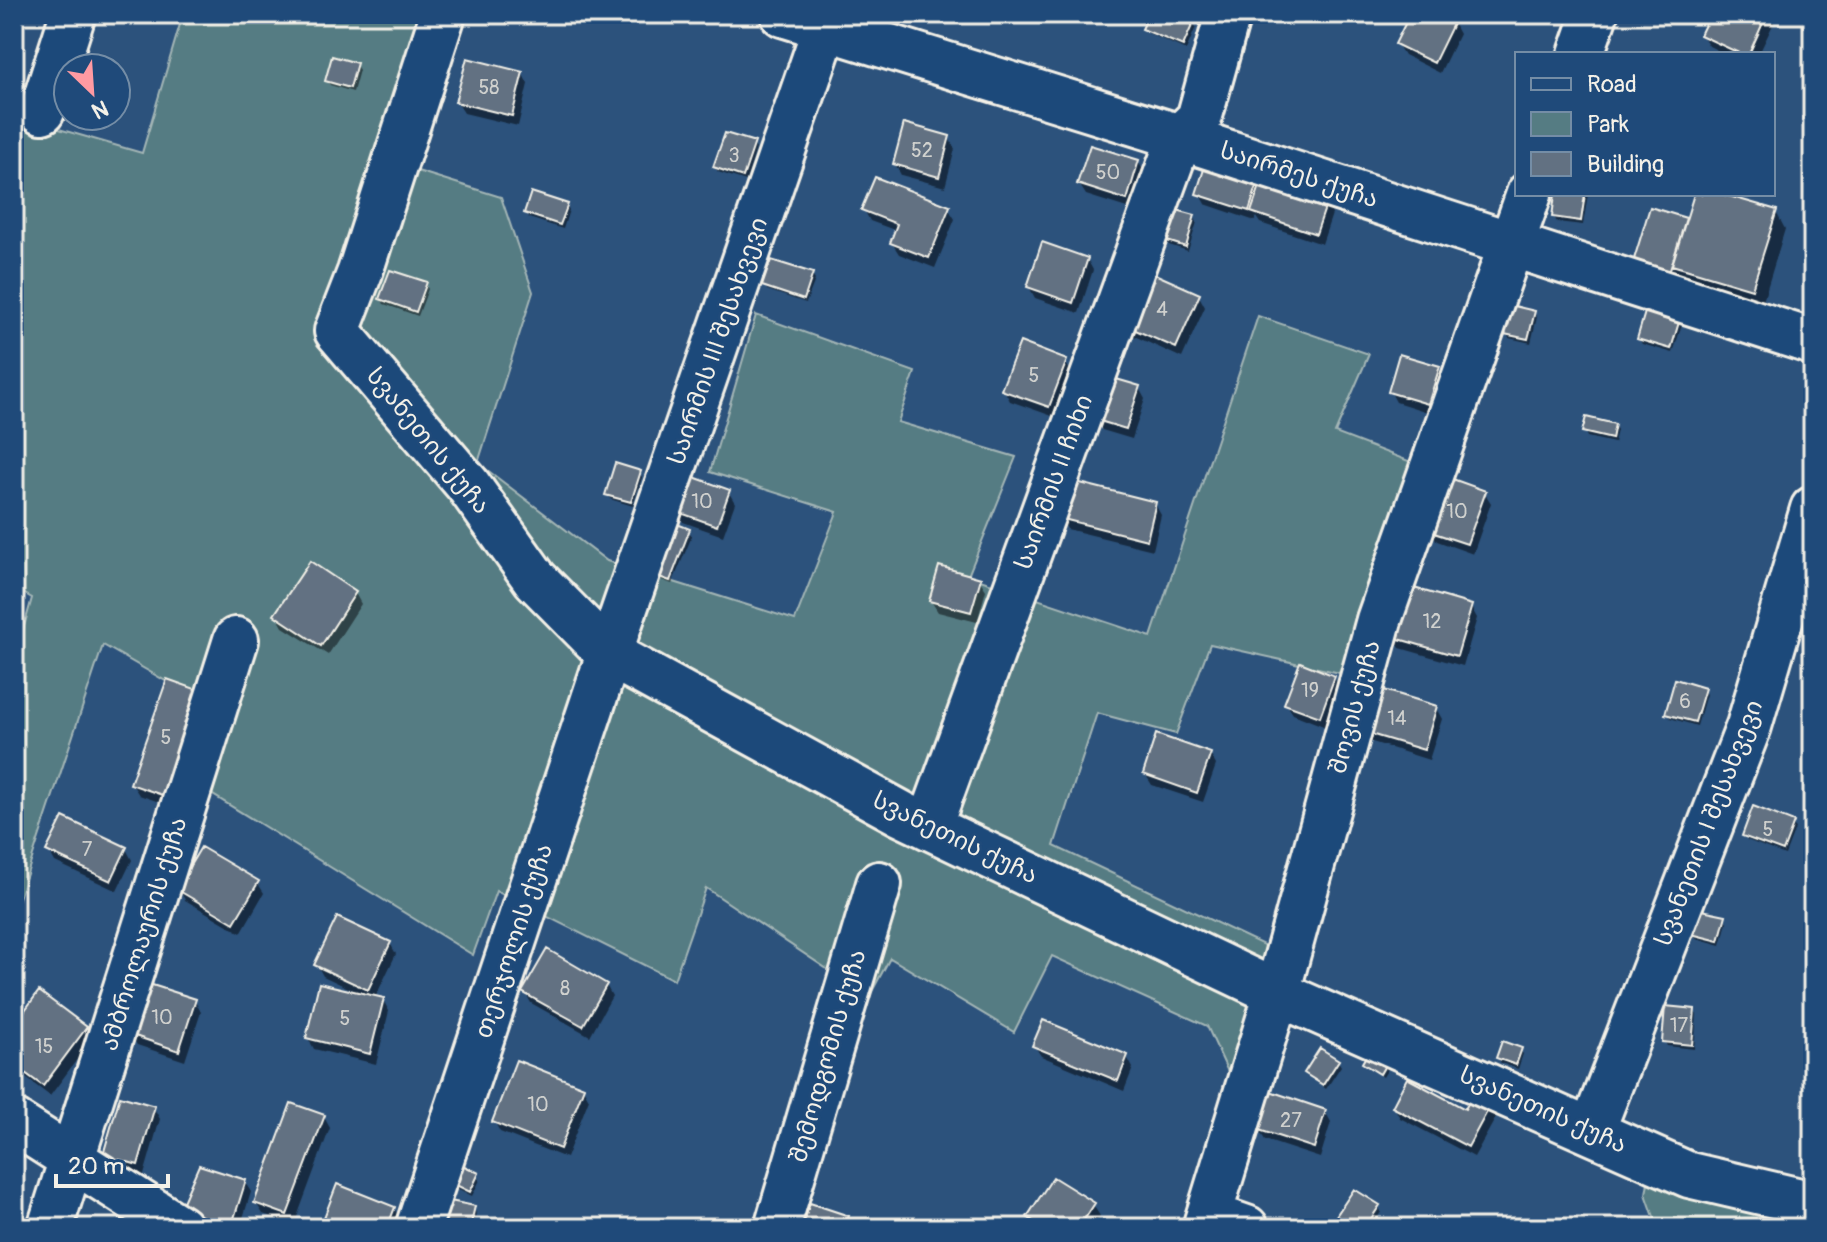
<svg xmlns="http://www.w3.org/2000/svg" width="1827" height="1242" viewBox="0 0 1827 1242" font-family="Pangolin,'Noto Sans Georgian',sans-serif">
	<style>
		.green { fill: #557c83; stroke: #a4b6b6; stroke-width: 2 }
		.shadow { fill: #0007 }
		.building { fill: #627182; stroke: #f4f1e8; stroke-width: 2 }
		.lines { fill: none; stroke-linecap: round; stroke-linejoin: round }
		.minor-casing { stroke: #f4f1e8; stroke-width: 50 }
		.minor { stroke: #1f4a7a; stroke-width: 44 }
		.labels { text-anchor: middle; dominant-baseline: central; stroke-width: 6; stroke-linejoin: round; paint-order: stroke }
		.number-label { font-size: 20px; fill: #d0d1ce }
		.street-label { font-size: 24px; fill: #f4f1e8; stroke: #1f4a7a }
	</style>
	<rect width="100%" height="100%" fill="#2c527c"/>
	<filter id="ink" filterUnits="userSpaceOnUse"><feTurbulence type="fractalNoise" baseFrequency=".0125" numOctaves="2"/><feDisplacementMap in="SourceGraphic" scale="16" xChannelSelector="R" yChannelSelector="G"/><feConvolveMatrix kernelMatrix="1 2 1 2 8 2 1 2 1" color-interpolation-filters="sRGB"/></filter>
	<g filter="url(#ink)">
		<path class="green" d="M183,14H426L379,159L501,197L533,292L478,463L607,561L795,620L837,512L710,472L756,315L915,372L898,422L1016,457L968,576L1151,637L1258,316L1369,354L1335,433L1414,463L1340,673L1210,644L1176,734L1097,713L1054,846L1270,948L1246,1058L1228,1072L1207,1026L1052,956L1014,1032L890,958L869,997L706,888L674,980L496,891L473,955L200,787L228,717L103,645L14,913V662L32,598L14,588V116L142,153Z
			M1649,1176L1813,1223V1228H1658L1646,1194Z"/>
		<path class="shadow" d="M1151,14H1174L1193,22L1196,27L1186,50L1148,33L1145,28Z
			M1412,14H1434L1453,23L1459,34L1440,73L1404,55L1397,44Z
			M1712,14H1778L1759,54H1725L1709,46L1702,35Z
			M356,65L359,70L353,92L330,85L327,81Z
			M522,73L528,84L518,126L464,113L457,102Z
			M116,78L127,85L124,103L116,102Z
			M949,138L955,149L945,187L901,175L895,164Z
			M753,144L756,149L746,181L718,172L715,167Z
			M1138,161L1144,172L1133,210L1086,195L1079,184Z
			M1257,184L1260,190L1326,203L1332,214L1322,244L1260,223L1256,217L1255,221L1205,204L1199,193Z
			M1557,194H1588L1583,225L1557,222L1554,217Z
			M1696,194H1715L1776,212L1785,229L1762,305L1684,282L1679,272L1673,290L1640,280L1685,220L1687,224Z
			M566,205L569,210L563,229L529,218L526,213Z
			M948,208L955,219L935,268L899,254L892,243L897,231L870,221L864,210Z
			M1194,217L1197,222L1188,251L1169,245L1166,240Z
			M1087,259L1093,270L1079,313L1035,298L1029,287Z
			M812,275L815,280L806,303L767,290L764,285Z
			M425,284L428,289L418,316L384,304L381,299Z
			M1199,296L1205,307L1182,358L1132,335L1126,324Z
			M1534,313L1537,317L1531,343L1509,338L1506,333Z
			M1684,318L1673,353L1642,344L1639,339Z
			M1065,362L1072,373L1055,417L1010,401L1004,390Z
			M1438,367L1445,378L1434,414L1396,402L1390,391Z
			M1139,388L1145,399L1132,439L1102,430L1095,418Z
			M1614,425L1617,430L1614,443L1587,437L1585,432Z
			M639,472L642,477L633,506L610,499L607,494Z
			M728,491L735,503L723,536L683,522L677,511Z
			M1484,492L1491,503L1473,554L1437,541L1430,530Z
			M1155,504L1161,515L1153,550L1067,529L1061,518Z
			M689,531L692,536L672,584L651,576Z
			M979,579L986,590L977,622L938,612L931,601Z
			M355,593L361,604L328,655L283,627L277,616Z
			M1471,607L1477,618L1463,666L1400,648L1394,637Z
			M1334,677L1340,688L1326,727L1293,714L1286,703Z
			M1372,688L1436,708L1442,719L1429,760L1366,740Z
			M1703,689L1706,694L1697,726L1670,718L1667,713Z
			M200,692L171,806L139,795L132,784Z
			M1210,754L1216,765L1203,802L1152,785L1145,774Z
			M1793,824L1795,829L1785,855L1747,840L1744,835Z
			M126,849L132,860L117,891L55,862L49,851Z
			M257,882L264,893L241,933L185,900L179,889Z
			M1724,917L1727,922L1721,945L1696,938L1693,933Z
			M390,943L396,954L375,998L383,1000L389,1011L376,1064L314,1049L308,1038L357,992L323,976L317,965Z
			M606,985L612,996L590,1036L531,1003L525,992Z
			M195,1001L201,1012L185,1061L137,1045L131,1034Z
			M1694,1010L1697,1015L1694,1049L1667,1046L1664,1041Z
			M86,1028L92,1039L50,1096L14,1069V1029Z
			M1034,1045L1127,1057L1133,1068L1124,1091L1041,1056Z
			M1520,1050L1523,1054L1518,1069L1501,1063L1498,1058Z
			M1338,1061L1341,1066L1326,1089L1306,1073Z
			M1393,1061L1383,1077L1364,1063Z
			M583,1088L589,1099L566,1158L500,1132L494,1121Z
			M1477,1092L1499,1112L1474,1157L1400,1118L1394,1107L1466,1112Z
			M154,1108L160,1119L144,1175L111,1166L105,1155Z
			M1325,1111L1331,1122L1320,1158L1265,1140L1258,1129Z
			M324,1117L330,1128L294,1225L263,1214L256,1203Z
			M477,1175L480,1180L472,1196L451,1185Z
			M244,1181L251,1192L240,1228H212L191,1215L184,1204Z
			M1093,1205L1100,1216L1092,1228H1036L1029,1217Z
			M1379,1207L1381,1212L1371,1228H1352L1339,1216Z
			M394,1208L400,1219L397,1228H322Z
			M474,1208L476,1213L473,1228H447L437,1222Z
			M848,1217L854,1228H804Z
			M697,1222L710,1228H694Z"/>
		<path class="building" d="M1149,14H1179L1194,21L1183,46L1142,29Z
			M1410,14H1439L1454,22L1434,63L1395,44Z
			M1710,14H1767L1749,54H1741L1700,35Z
			M332,56L357,63L350,88L325,81Z
			M467,58L523,72L512,116L455,102Z
			M116,76L126,78L122,99L116,98Z
			M904,123L950,136L939,177L893,164Z
			M725,133L755,142L743,177L713,167Z
			M1090,145L1139,160L1127,200L1077,184Z
			M1205,166L1258,183L1249,211L1196,194Z
			M875,177L950,206L929,258L890,243L897,224L861,210Z
			M1262,180L1327,202L1316,234L1251,212Z
			M531,192L568,204L560,225L524,213Z
			M1555,194H1585L1581,221L1552,217Z
			M1694,194H1722L1777,210L1752,289L1672,265Z
			M1650,207L1686,218L1667,280L1631,269Z
			M1173,209L1195,215L1186,247L1164,240Z
			M1042,242L1088,258L1073,303L1027,287Z
			M771,260L813,273L804,300L762,286Z
			M390,270L427,282L416,312L379,299Z
			M1148,271L1200,294L1176,348L1124,325Z
			M1648,302L1682,312L1671,349L1637,339Z
			M1510,305L1535,311L1528,339L1504,334Z
			M1020,342L1067,360L1049,407L1001,390Z
			M1399,354L1440,366L1428,404L1388,392Z
			M1106,376L1140,386L1126,429L1093,419Z
			M1586,417L1615,424L1612,439L1582,432Z
			M615,463L641,471L631,502L605,495Z
			M688,475L730,490L717,526L675,511Z
			M1447,477L1486,491L1467,544L1428,531Z
			M1068,480L1156,502L1147,540L1059,518Z
			M667,520L690,529L670,581L646,572Z
			M310,561L356,592L321,646L274,615Z
			M939,566L981,578L971,612L929,601Z
			M1407,586L1472,605L1457,656L1392,637Z
			M1300,662L1335,676L1320,717L1284,704Z
			M167,679L201,691L165,796L130,784Z
			M1675,679L1705,688L1695,722L1665,714Z
			M1371,686L1437,706L1424,750L1357,730Z
			M1156,734L1211,753L1197,793L1143,774Z
			M1753,806L1794,822L1783,851L1742,836Z
			M63,817L127,847L111,881L46,851Z
			M201,847L259,881L234,923L176,889Z
			M1697,909L1726,915L1719,941L1691,934Z
			M337,917L391,942L368,990L314,965Z
			M547,949L607,984L583,1026L522,992Z
			M146,983L196,999L179,1051L129,1034Z
			M319,983L384,998L370,1054L306,1038Z
			M39,991L87,1027L43,1086L14,1065V1025Z
			M1665,1006L1695,1009L1692,1045L1662,1042Z
			M1043,1020L1128,1055L1118,1081L1032,1046Z
			M1502,1041L1522,1048L1516,1065L1496,1058Z
			M1373,1044L1391,1055L1380,1074L1362,1063Z
			M1320,1048L1339,1060L1323,1085L1304,1073Z
			M516,1060L584,1087L560,1149L492,1122Z
			M1407,1078L1465,1109L1476,1090L1494,1099L1468,1147L1392,1107Z
			M1270,1091L1326,1110L1314,1148L1256,1129Z
			M120,1096L155,1106L138,1165L103,1155Z
			M291,1103L325,1115L287,1215L254,1203Z
			M454,1161L479,1173L470,1192L446,1180Z
			M199,1165L246,1180L231,1228H222L182,1204Z
			M1053,1177L1095,1203L1079,1228H1044L1027,1217Z
			M337,1184L395,1207L387,1228H320Z
			M1354,1189L1380,1205L1365,1228H1355L1336,1216Z
			M440,1199L475,1206L470,1228L435,1222Z
			M810,1203L849,1216L845,1228H802Z"/>
		<g class="lines">
			<defs>
				<path id="minor" d="M443,14L360,272L337,331L468,485L535,579L609,654L902,814L1277,993L1689,1175L1813,1204
					M783,14L1180,137L1813,342
					M1581,54L1595,14
					M42,111L73,14
					M929,827L1180,137L1199,119L1228,14
					M14,1122L180,1228
					M1592,1131L1749,726L1813,509
					M1209,1215L1246,1228
					M50,1228L236,640
					M418,1228L609,654L830,14
					M777,1228L879,884
					M1205,1228L1277,993L1379,620L1529,194"/>
			</defs>
			<use href="#minor" class="minor-casing"/>
			<use href="#minor" class="minor"/>
		</g>
	</g>
	<g class="labels">
		<g class="number-label">
			<text x="489" y="87">58</text>
			<text x="922" y="150">52</text>
			<text x="734" y="155">3</text>
			<text x="1108" y="172">50</text>
			<text x="1162" y="309">4</text>
			<text x="1034" y="375">5</text>
			<text x="702" y="501">10</text>
			<text x="1457" y="511">10</text>
			<text x="1432" y="621">12</text>
			<text x="1310" y="690">19</text>
			<text x="1685" y="701">6</text>
			<text x="1397" y="718">14</text>
			<text x="166" y="737">5</text>
			<text x="1768" y="829">5</text>
			<text x="87" y="849">7</text>
			<text x="565" y="988">8</text>
			<text x="162" y="1017">10</text>
			<text x="345" y="1018">5</text>
			<text x="1679" y="1025">17</text>
			<text x="44" y="1046">15</text>
			<text x="538" y="1104">10</text>
			<text x="1291" y="1120">27</text>
		</g>
		<g class="street-label">
			<text transform="translate(1299 175) rotate(18)">საირმეს ქუჩა</text>
			<text transform="translate(718 341) rotate(-71)">საირმის III შესახვევი</text>
			<text transform="translate(428 441) rotate(51)">სვანეთის ქუჩა</text>
			<text transform="translate(1054 482) rotate(-70)">საირმის II ჩიხი</text>
			<text transform="translate(1355 707) rotate(-75)">შოვის ქუჩა</text>
			<text transform="translate(1709 823) rotate(-69)">სვანეთის I შესახვევი</text>
			<text transform="translate(955 838) rotate(26)">სვანეთის ქუჩა</text>
			<text transform="translate(144 934) rotate(-73)">ამბროლაურის ქუჩა</text>
			<text transform="translate(514 941) rotate(-72)">თერჯოლის ქუჩა</text>
			<text transform="translate(828 1056) rotate(-74)">შემოდგომის ქუჩა</text>
			<text transform="translate(1543 1110) rotate(24)">სვანეთის ქუჩა</text>
		</g>
	</g>
	<rect width="1827" height="1242" fill="none" stroke="#1f4a7a" stroke-width="48"/>
	<rect x="24" y="24" width="1779" height="1194" fill="none" stroke="#f4f1e8" stroke-width="3" filter="url(#ink)"/>
	<rect x="1515" y="52" width="260" height="144" fill="#1f4a7a" stroke="#748da6" stroke-width="2"/>
	<rect x="1531" y="78" width="40" height="12" fill="#1f4a7a" stroke="#748da6" stroke-width="2"/>
	<text x="1587" y="92" font-size="24" fill="#f4f1e8">Road</text>
	<rect x="1531" y="112" width="40" height="24" fill="#557c83" stroke="#748da6" stroke-width="2"/>
	<text x="1587" y="132" font-size="24" fill="#f4f1e8">Park</text>
	<rect x="1531" y="152" width="40" height="24" fill="#627182" stroke="#748da6" stroke-width="2"/>
	<text x="1587" y="172" font-size="24" fill="#f4f1e8">Building</text>
	<g transform="translate(92 92) rotate(155)"><circle r="38" fill="#1f4a7a" stroke="#748da6" stroke-width="2"/>
	<path d="M0-6L14 30L0 20L-14 30Z" fill="#ff9aa2"/>
	<text y="-12" font-size="22" font-weight="bold" text-anchor="middle" fill="#f4f1e8">N</text>
	</g>
	<path d="M56 1174v12h112v-12" fill="none" stroke="#f4f1e8" stroke-width="4"/>
	<text x="68" y="1174" font-size="24" fill="#f4f1e8" stroke="#1f4a7a" stroke-width="6" paint-order="stroke">20 m</text>
</svg>
